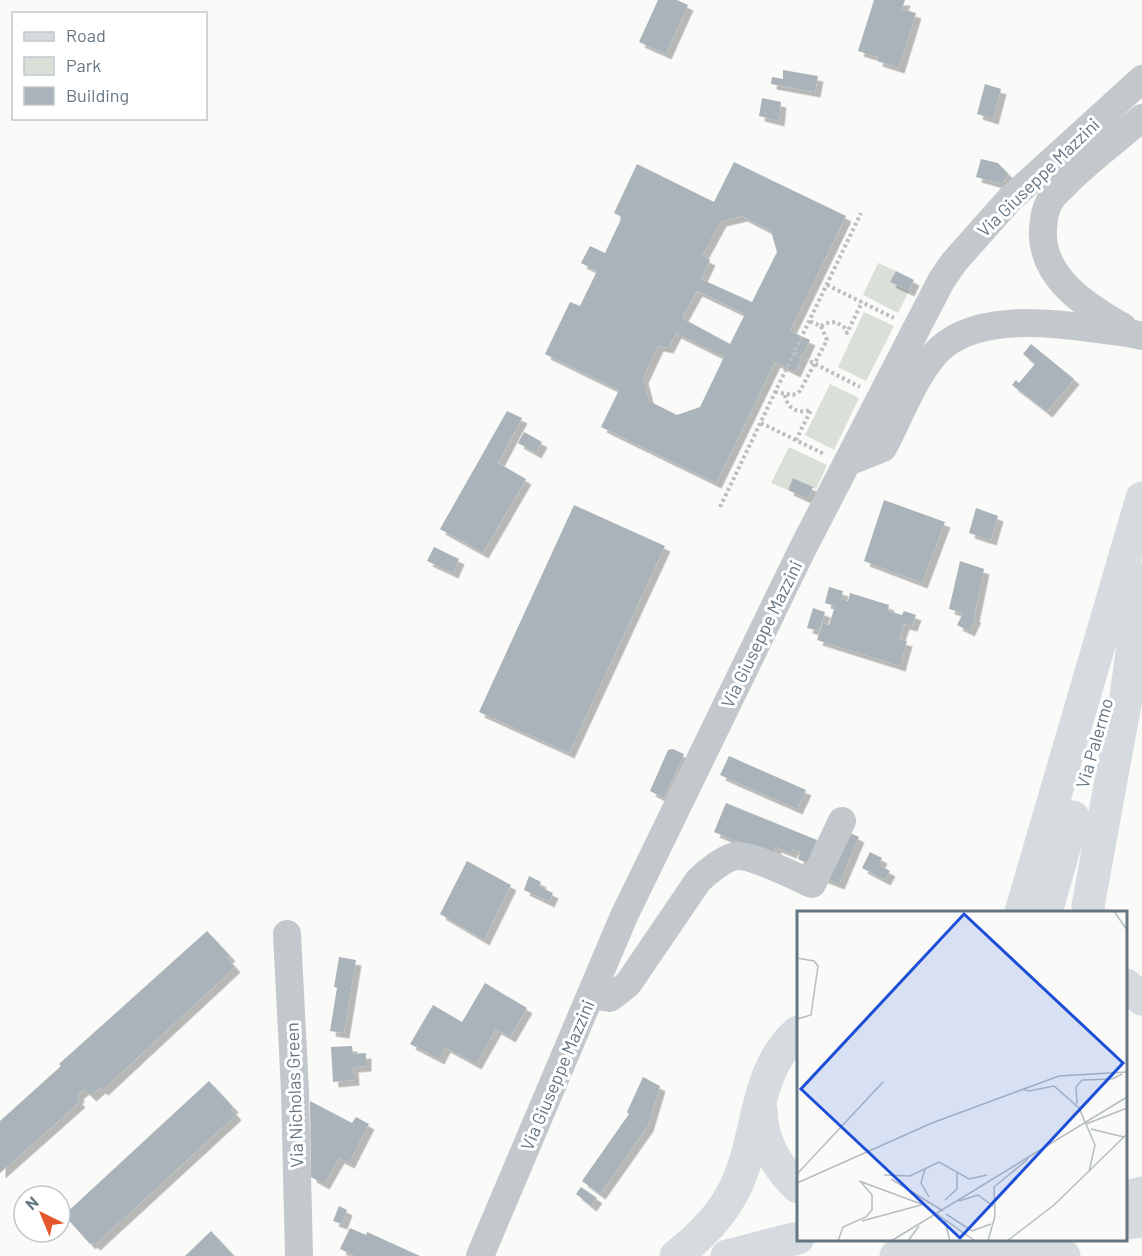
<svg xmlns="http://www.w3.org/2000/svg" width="1142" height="1256" viewBox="0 0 1142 1256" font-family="Barlow,sans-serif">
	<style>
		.green { fill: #dadfd7 }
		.building { fill: #aab3b9; fill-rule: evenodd; filter: url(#shadow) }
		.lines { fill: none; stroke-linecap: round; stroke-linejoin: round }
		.path { stroke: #bbbfc2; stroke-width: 4; stroke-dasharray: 3 3; stroke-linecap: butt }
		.minor { stroke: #c3c8cc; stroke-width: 28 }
		.major { stroke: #d6dbdf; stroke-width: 33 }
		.labels { text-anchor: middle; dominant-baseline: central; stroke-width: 6; stroke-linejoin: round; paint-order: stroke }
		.street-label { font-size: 18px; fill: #657683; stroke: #fff }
		.inset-road { fill: none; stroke: #b5bdc2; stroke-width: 1.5 }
		.view { fill: #1d4ed8; fill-opacity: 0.15; stroke: #1d4ed8; stroke-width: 3 }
		.inset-edge { fill: none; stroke: #657683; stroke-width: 3 }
	</style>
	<defs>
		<filter id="shadow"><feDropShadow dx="5.5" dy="5.5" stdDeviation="0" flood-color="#0004"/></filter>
	</defs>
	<rect width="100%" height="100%" fill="#fafaf8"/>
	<path class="green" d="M878,263L896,271L890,282L909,291L898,313L863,295Z
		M864,312L894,326L866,381L838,367Z
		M830,384L859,398L834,450L805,435Z
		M789,447L827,465L816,489L794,478L788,490L771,483Z"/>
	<path class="building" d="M658,0H677L688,5L666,54L639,42Z
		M874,0H905L902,9L916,13L899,68L877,61L878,57L858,51Z
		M783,70L818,76L815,92L771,84L772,77L783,79Z
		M985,84L1001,89L993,119L977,114Z
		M762,98L781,102L779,121L759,116Z
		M981,159L998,163L1009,175L1001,184L976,177Z
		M734,162L846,216L790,331L810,340L795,372L775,362L716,483L601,427L619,390L545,354L570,302L580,306L597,271L581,263L590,246L605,253L622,217L614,213L637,164L714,202ZM742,216L771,231L777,252L752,302L701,279L710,260L702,256L721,221ZM697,291L745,314L730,344L682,318ZM676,333L724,357L700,407L677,415L649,401L643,378L658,346L668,348Z
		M896,271L914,280L909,291L890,282Z
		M1031,344L1074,379L1047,412L1012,385L1016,380L1019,383L1035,364L1023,354Z
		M507,411L522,418L498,463L526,479L483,553L440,529Z
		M524,432L542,442L536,453L518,443Z
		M793,478L813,487L808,499L788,490Z
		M884,500L945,522L922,583L864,561Z
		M574,505L665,546L569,753L479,712Z
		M976,508L998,516L991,540L969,533Z
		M434,547L459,559L453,573L427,561Z
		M960,561L984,569L974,617H976L969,631L957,625L963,613L949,609Z
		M829,587L843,591L841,599L848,601L850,593L889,605L888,611L902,615L904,611L916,615L912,626L904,624L899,639L907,641L900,666L817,640L823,623L829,625L835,606L825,603Z
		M813,608L825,612L819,631L807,628Z
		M673,749L684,754L664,798L650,791L668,750Z
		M729,756L806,790L797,809L720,775Z
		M726,803L817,840L807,863L798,859L800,852L793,849L791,853L776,847L772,856L714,832Z
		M842,829L859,837L839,884L821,877Z
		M870,852L882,858L879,865L890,871L885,880L862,868Z
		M467,861L511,885L484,940L440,914Z
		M529,876L541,882L539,886L553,893L549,902L524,890Z
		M207,931L230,956L227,958L235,967L103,1090L100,1088L91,1096L84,1089L78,1094L79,1096L77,1099L80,1102L0,1173V1121L61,1066L59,1064Z
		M339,957L356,960L344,1033L330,1031L337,988L334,987Z
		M485,983L527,1008L510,1037L496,1029L476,1064L445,1047L439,1059L410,1044L433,1005L462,1022Z
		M352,1046L353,1054L366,1053V1066L353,1067L354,1080L333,1082L331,1047Z
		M643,1077L660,1086L648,1126L600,1194L582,1181L629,1114L627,1112Z
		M209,1081L233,1107L231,1109L236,1115L95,1245L92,1242L90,1244L64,1215Z
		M310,1101L352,1123L356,1117L369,1124L349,1163L339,1158L324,1184L311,1177Z
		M581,1187L597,1198L591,1206L576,1194Z
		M339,1206L347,1210L342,1224L333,1221Z
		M350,1228L366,1235L367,1232L420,1256H355L340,1249Z
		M211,1231L234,1256H185Z"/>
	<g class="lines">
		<path class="path" d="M827,285L894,318
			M821,326L826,323L836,322L845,328L847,333L862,302
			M794,353L860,387
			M775,392L793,395L800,391L827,340L821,326L809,321
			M785,395C787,409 798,414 811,410L796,440
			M761,423L824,454
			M720,507L861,213"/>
		<path class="minor" d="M1123,327C1086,306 1040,277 1043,229C1044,218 1045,207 1052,198C1056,192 1063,187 1068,181C1091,159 1117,139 1142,118
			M848,462L883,448C898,420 914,378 934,355C970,313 1048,322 1096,329C1112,331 1127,332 1142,336
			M287,934L295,1091L299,1256
			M591,995L610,998L628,984L698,881C707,872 725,857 737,856C753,855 796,877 812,884L842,821
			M480,1256L624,916L803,548L941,281L954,262L1010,199L1142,79"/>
		<path class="major" d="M1021,912L1142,498
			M1046,912L1073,817
			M1089,912L1088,906L1125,704L1142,578
			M1126,985L1142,999
			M761,1110C762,1142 776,1166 798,1187
			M1126,1197L1142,1193
			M1126,1223L1142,1221
			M995,1240L1064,1256
			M676,1256C696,1240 716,1222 729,1199C762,1146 749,1075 798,1032
			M727,1256L798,1238
			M896,1256L991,1240"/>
	</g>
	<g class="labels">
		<g class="street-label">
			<text transform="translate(1038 177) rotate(-44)">Via Giuseppe Mazzini</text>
			<text transform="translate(761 634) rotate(-64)">Via Giuseppe Mazzini</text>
			<text transform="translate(1094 743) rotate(-74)">Via Palermo</text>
			<text transform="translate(557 1075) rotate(-67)">Via Giuseppe Mazzini</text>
			<text transform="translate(294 1095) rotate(-92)">Via Nicholas Green</text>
		</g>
	</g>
	<g transform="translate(797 911)">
		<rect width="330" height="330" fill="#fafaf8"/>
		<path class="inset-road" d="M317,0L330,19M0,47L17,50L21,55L14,104L0,108M225,178L232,180L257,175L282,197L298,234L292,261M280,193L279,176L285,169L315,168L325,163M289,213L330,197M294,218L327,226M128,258L124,272L132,286M0,263L86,171M87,264L113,265L142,251L172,268L190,264M94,268L146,300M62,270L127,294L178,330M0,272L135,212L262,165L330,161M148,289L160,278V261M162,290L181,284L196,295M149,303L175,320L194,313M65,310L124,294M148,310L153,330M41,330L46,316L69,306L75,299V284L64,271M94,330L330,186M111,330L122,315M191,330L198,305L197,276L231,248M210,330L257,294L330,223"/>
		<path class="view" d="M167,3L326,152L163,327L4,178Z"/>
		<rect width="330" height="330" class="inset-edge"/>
	</g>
	<rect x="12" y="12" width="195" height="108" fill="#ffffff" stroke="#c1c8cd" stroke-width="1.5"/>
	<rect x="24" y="32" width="30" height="9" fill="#d6dbdf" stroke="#c1c8cd" stroke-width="1.5"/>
	<text x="66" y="42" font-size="18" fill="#657683">Road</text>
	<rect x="24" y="57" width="30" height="18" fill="#dadfd7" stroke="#c1c8cd" stroke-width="1.5"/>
	<text x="66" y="72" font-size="18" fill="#657683">Park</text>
	<rect x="24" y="87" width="30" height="18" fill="#aab3b9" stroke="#c1c8cd" stroke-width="1.5"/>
	<text x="66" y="102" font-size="18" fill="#657683">Building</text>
	<g transform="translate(42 1214) rotate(317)"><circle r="28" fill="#ffffff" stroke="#c1c8cd" stroke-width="1.5"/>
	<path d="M0-4.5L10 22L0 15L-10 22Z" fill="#e4572e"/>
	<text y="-9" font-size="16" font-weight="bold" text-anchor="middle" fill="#657683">N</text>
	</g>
</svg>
